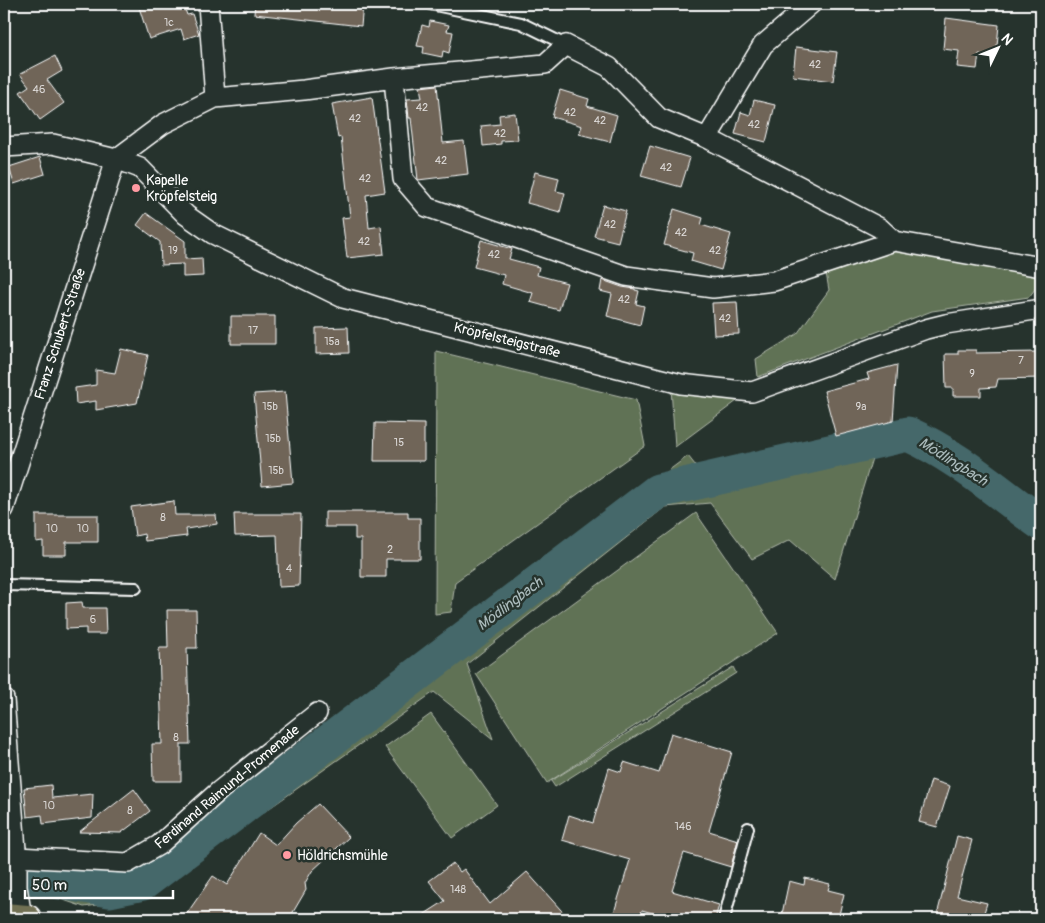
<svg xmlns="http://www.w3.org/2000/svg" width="1045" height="923" viewBox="0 0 1045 923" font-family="Pangolin,sans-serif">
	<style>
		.green { fill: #607255; stroke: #b0b8aa }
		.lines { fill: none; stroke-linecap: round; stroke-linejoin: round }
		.river { stroke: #45686b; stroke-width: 35 }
		.building { fill: #706559; stroke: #fff }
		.lane-casing { stroke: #fff; stroke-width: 14 }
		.street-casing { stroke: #fff; stroke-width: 22 }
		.primary-casing { stroke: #fff; stroke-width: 31 }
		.lane { stroke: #26332d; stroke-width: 10 }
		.street { stroke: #26332d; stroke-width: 19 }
		.primary { stroke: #716f52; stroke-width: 28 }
		.poi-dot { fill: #ff9aa2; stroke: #26332d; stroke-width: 2 }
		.labels { text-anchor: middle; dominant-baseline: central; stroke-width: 5; stroke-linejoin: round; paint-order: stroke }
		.number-label { font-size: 11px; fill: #dbd8d6 }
		.poi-label { font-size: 14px; fill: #fff; stroke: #26332d; text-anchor: start }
		.street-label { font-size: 14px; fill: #fff; stroke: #26332d }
		.water-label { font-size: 15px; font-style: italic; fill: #abbbbc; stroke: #26332d }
	</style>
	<rect width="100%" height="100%" fill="#26332d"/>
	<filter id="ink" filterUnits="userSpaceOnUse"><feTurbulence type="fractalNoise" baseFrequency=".02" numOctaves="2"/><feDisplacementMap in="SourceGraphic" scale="10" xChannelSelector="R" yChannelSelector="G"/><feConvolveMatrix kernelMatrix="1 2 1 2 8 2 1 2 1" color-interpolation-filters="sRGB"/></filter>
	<g filter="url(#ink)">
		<path class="green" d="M885,251L932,253L1041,274V281L1029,297L932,311L758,377L756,359L797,334L829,290L826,273Z
			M436,351L636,400L645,446L455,582L451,612L435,614Z
			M671,388L741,398L675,447Z
			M873,455L835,579L790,540L752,559L710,503L665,507L467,664L493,739L434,692L203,855L150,897L84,907L34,890L31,869L82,877L146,871L166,846L688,456L714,489Z
			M696,513L778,633L547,783L476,674Z
			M733,667L736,673L555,787L551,781Z
			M431,714L497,805L452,838L385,747Z"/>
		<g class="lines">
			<path class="river" d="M4,873L109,890L143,883L658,491L908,434C959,457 996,491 1041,523"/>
		</g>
		<path class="building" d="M138,4H183L187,15L192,14L199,34L184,39L181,29L149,39Z
			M255,4H363L361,26L254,14Z
			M946,18L999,25L996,56L979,54L977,69L957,67L959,51L943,49Z
			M430,21L449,25L447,31L453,32L449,53L443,51L442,57L423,53L424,47L417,46L422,25L429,27Z
			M796,47L837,52L833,81L793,76Z
			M55,56L62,71L47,80L64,103L40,120L20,92L29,86L20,74Z
			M437,85L443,143L464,141L468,174L418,180L411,118H409L407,99L422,98L420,87Z
			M560,90L589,99L587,106L617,115L610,142L579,134L582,126L552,117Z
			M372,97L385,192L366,195L369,228L381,226L384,254L347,258L342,218L350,217L341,137L338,138L332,104Z
			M754,100L775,105L766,142L735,134L741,112L750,115Z
			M515,113L518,140L501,141V144L483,146L481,126L500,124L499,115Z
			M650,146L690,158L681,187L641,176Z
			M40,157L45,174L14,184L9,167Z
			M535,172L559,178L556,191L565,193L560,212L527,203Z
			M603,205L626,211L618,242L594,236Z
			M674,209L703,218L701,225L731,234L721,270L691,261L693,253L664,245Z
			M146,213L185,241V259L202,258L203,276L183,277V264L161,265L160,242L137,225Z
			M481,240L512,249L509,259L539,267L537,275L567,283L559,310L530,302L533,293L502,284L504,275L474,267Z
			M602,280L622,287L635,289V290L639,291L636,304L644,306L640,325L607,316L612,294L600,291Z
			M737,302L739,334L714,335L712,303Z
			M231,316H275V344H231Z
			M348,327L349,353L316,354V328Z
			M121,349L148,355L137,403L96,410V401L76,404L75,388L96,385V370L115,373Z
			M958,350H976V353L1041,352V378L998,379L996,387L981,388V396H953V388H946L945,354H958Z
			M897,365L893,421L836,436L824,391L869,379L867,373Z
			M285,392L293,483L262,486L254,394Z
			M375,423L424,424V461H374Z
			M174,501L175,515H216L217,524L186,529L187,536L145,541L144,534L135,536L131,507Z
			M325,512H408V518H420V559H386V577H361V539H355V527H325Z
			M234,514H301L299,586L279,587L277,535L235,536Z
			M36,515H98V542H66V555H43V541L36,542Z
			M82,602L83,608H105L106,634H86V628L66,629V603Z
			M167,610H196L197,648H187L190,744H181V781H153L152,744H162L159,648H168Z
			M671,733L732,752L709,831L738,840L731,867L684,853L672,891L719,905L715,919H673L642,910L640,919H612L630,860L562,840L569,815L593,823L609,768L621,772L624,762L659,773Z
			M931,780L950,786L937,827L919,822Z
			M51,785L52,798L93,794L92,818L43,824L42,815L27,817L24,788Z
			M134,789L150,811L121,833L79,832Z
			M318,804L349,837L312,871L305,883L306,890L289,919H183L213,876L227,885L259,833L276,845L296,823Z
			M957,836L972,840L957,896L987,903L982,919H936Z
			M453,863L460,872L464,869L490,904L527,872L569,919H417L445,901L429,881Z
			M805,878L830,884L828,890L844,894L838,919H804L782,914L789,881L804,885Z"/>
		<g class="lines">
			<defs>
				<path id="lane" d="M430,4L521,23L566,45
					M4,585L136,588
					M724,919L748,828"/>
				<path id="street" d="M208,4L215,98
					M394,78L403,179L427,207L626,276L713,288L749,284L774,281L894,241
					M707,138L763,45L811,4
					M4,147L53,144L116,159L140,168L186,215L213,234L343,298L681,384L752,392L926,329L946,324L1041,309
					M116,159L163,124L215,98L304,90L394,78L545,64L566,45L609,67L659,118L707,138L880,228L894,241L1041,267
					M4,509L116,159
					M4,699L17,862V887L22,917
					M17,857L128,863L159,845L219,791L317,713"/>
				<path id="primary" d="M4,917L27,919"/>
			</defs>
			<use href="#lane" class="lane-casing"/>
			<use href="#street" class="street-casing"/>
			<use href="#primary" class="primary-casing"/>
			<use href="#lane" class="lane"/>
			<use href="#street" class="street"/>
			<use href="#primary" class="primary"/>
		</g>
	</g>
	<g class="poi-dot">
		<circle cx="136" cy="188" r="5"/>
		<circle cx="287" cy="855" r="5"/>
	</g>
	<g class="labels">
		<g class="number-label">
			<text x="169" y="22">1c</text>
			<text x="815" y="64">42</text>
			<text x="39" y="89">46</text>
			<text x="422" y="107">42</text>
			<text x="570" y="112">42</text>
			<text x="355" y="118">42</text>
			<text x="600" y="120">42</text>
			<text x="754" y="124">42</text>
			<text x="500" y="133">42</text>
			<text x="441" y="160">42</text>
			<text x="666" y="167">42</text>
			<text x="365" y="178">42</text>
			<text x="610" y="224">42</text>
			<text x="681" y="232">42</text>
			<text x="364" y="241">42</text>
			<text x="173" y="250">19</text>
			<text x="715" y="250">42</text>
			<text x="494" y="254">42</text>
			<text x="624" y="299">42</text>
			<text x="725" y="318">42</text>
			<text x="253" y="330">17</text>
			<text x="332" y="341">15a</text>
			<text x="1021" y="360">7</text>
			<text x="972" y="373">9</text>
			<text x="270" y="406">15b</text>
			<text x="861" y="406">9a</text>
			<text x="273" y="438">15b</text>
			<text x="399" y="442">15</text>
			<text x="276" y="470">15b</text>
			<text x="163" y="517">8</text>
			<text x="52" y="528">10</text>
			<text x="83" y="528">10</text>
			<text x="390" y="549">2</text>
			<text x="289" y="568">4</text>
			<text x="93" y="619">6</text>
			<text x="176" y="737">8</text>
			<text x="49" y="805">10</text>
			<text x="130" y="810">8</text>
			<text x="683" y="826">146</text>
			<text x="458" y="889">148</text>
		</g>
		<g class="poi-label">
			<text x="146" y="180">Kapelle<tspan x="146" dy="16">Kröpfelsteig</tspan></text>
			<text x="297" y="855">Höldrichsmühle</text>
		</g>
		<g class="street-label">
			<text transform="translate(60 334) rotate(-72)">Franz Schubert-Straße</text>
			<text transform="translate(507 340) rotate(14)">Kröpfelsteigstraße</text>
			<text transform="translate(227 787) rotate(-40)">Ferdinand Raimund-Promenade</text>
		</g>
		<g class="water-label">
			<text transform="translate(953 462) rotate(32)">Mödlingbach</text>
			<text transform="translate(510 604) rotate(-37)">Mödlingbach</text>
		</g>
	</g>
	<rect width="1045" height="923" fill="none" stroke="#26332d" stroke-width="20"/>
	<rect x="10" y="10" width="1025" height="903" fill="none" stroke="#fff" stroke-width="2" filter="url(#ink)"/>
	<g transform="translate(998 48) rotate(47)" stroke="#26332d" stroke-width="4" paint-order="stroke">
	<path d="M0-4L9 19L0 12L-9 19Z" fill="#ffffff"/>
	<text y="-8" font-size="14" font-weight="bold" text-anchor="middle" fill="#ffffff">N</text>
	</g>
	<path d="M25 890v8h148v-8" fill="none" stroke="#ffffff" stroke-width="2.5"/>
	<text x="32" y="890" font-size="15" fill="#ffffff" stroke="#26332d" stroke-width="4" paint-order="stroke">50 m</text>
</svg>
